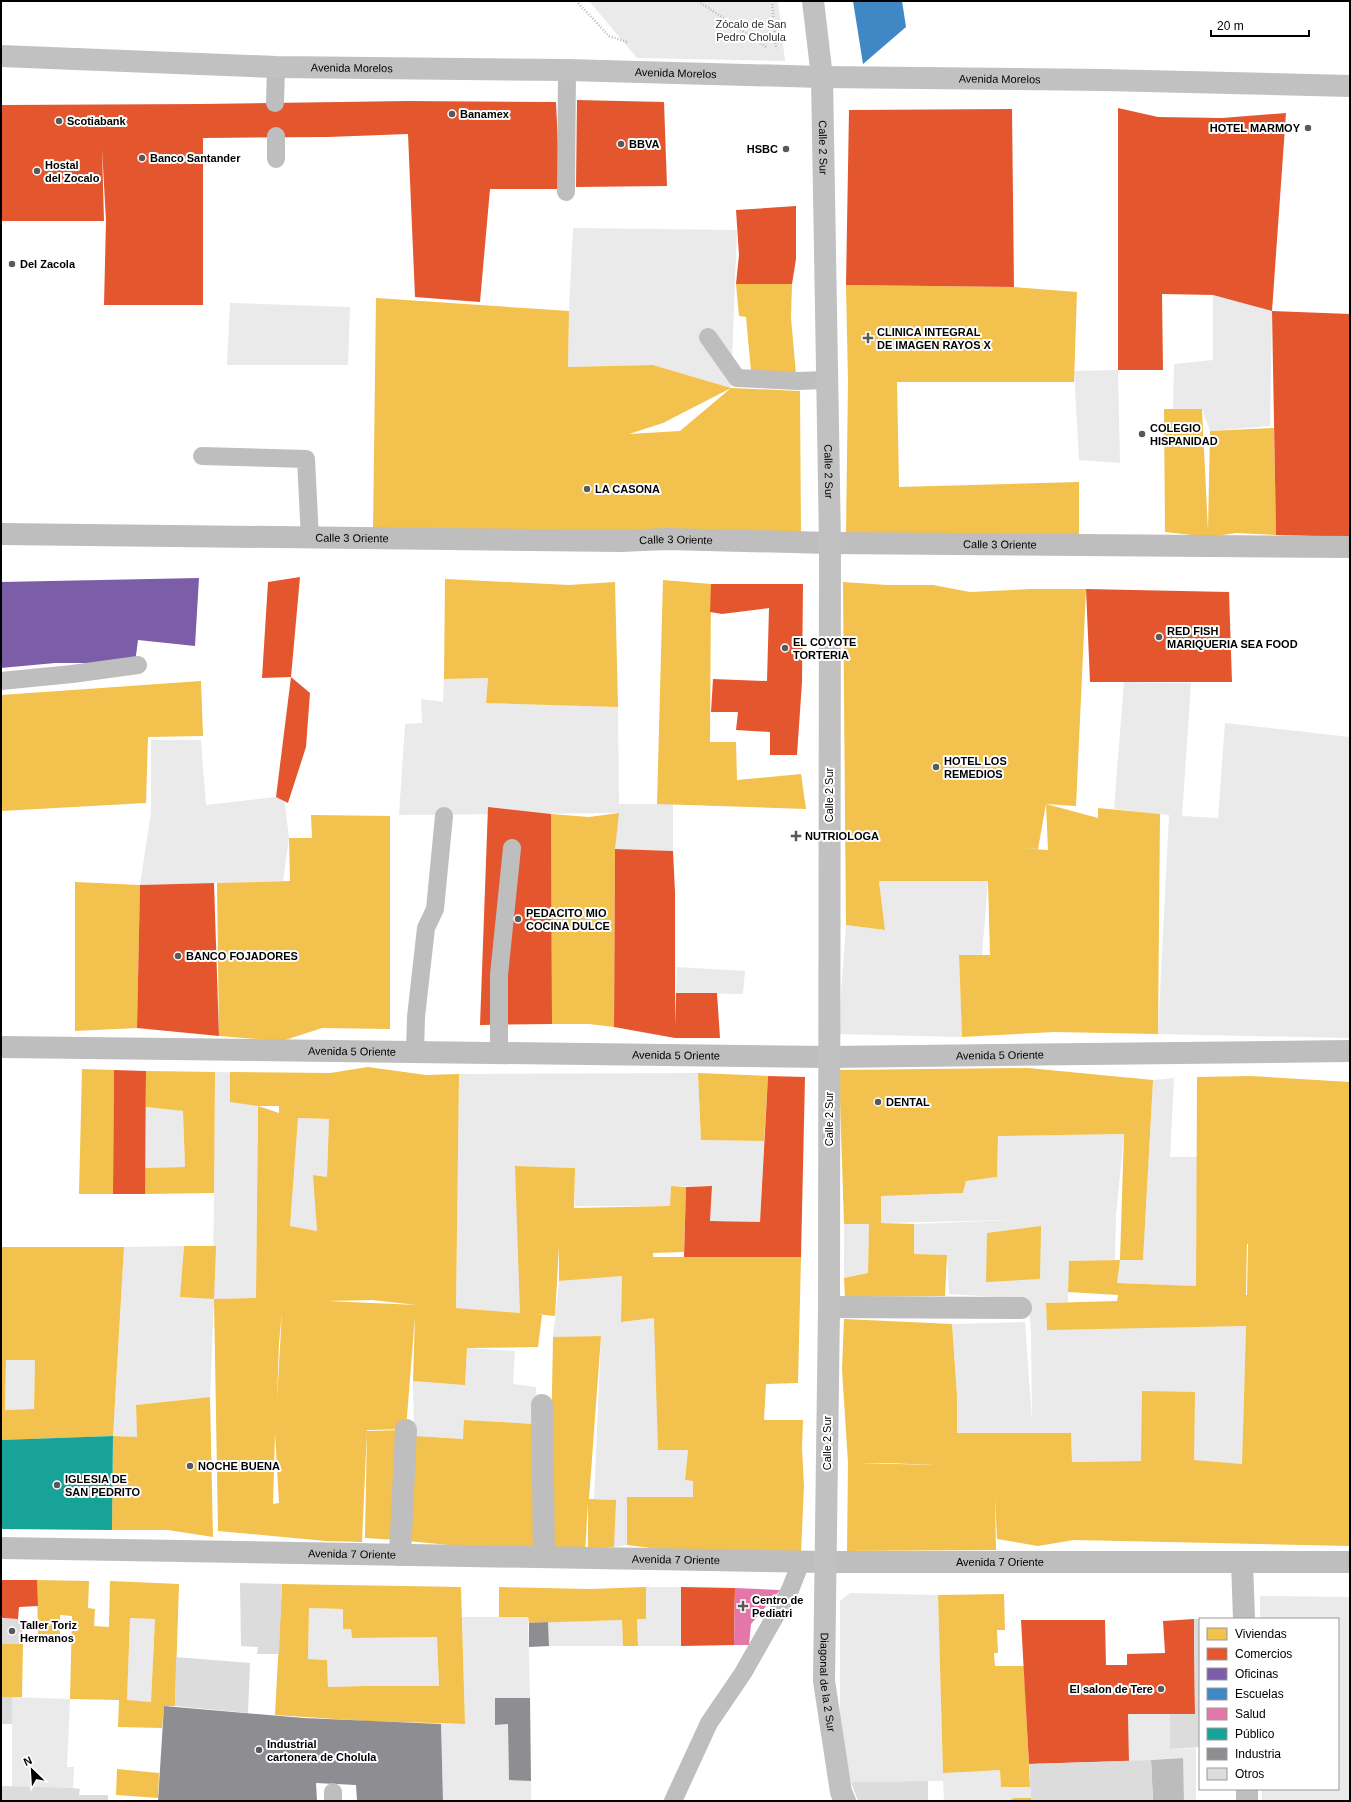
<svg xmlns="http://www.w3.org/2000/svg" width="1351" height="1802" viewBox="0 0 1351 1802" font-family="Arial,sans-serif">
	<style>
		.green { fill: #eaeaea }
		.water { fill: #bcbcbc }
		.homes { fill: #f2c14e; fill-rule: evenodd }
		.shops { fill: #e4572e }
		.offices { fill: #7b5ea7 }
		.schools { fill: #3f88c5 }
		.health { fill: #e377a8 }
		.public { fill: #17a398 }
		.industry { fill: #8d8d92 }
		.building { fill: #dcdcdc }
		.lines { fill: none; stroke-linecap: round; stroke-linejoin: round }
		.path { stroke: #b8b8b8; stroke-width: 2.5; stroke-dasharray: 1 2; stroke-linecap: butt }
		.lane { stroke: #bebebe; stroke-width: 18 }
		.street { stroke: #bebebe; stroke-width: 22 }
		.secondary { stroke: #c1c1c1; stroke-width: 22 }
		.poi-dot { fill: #595959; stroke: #fff; stroke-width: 1.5 }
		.labels { text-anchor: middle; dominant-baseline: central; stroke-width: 4; stroke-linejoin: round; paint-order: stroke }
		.park-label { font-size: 11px; fill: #2f2f2f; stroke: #fff }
		.street-label { font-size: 11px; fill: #000; stroke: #fff }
		.poi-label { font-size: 11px; font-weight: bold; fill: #000; stroke: #fff; text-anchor: start }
	</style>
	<rect width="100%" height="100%" fill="#fff"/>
	<path class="green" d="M589,1H778L785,61L637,58Z
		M573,228L737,230L731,388L653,365L568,367L569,311Z
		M1213,295L1272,311L1270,426L1210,431L1202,409H1173L1174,364L1213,360Z
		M230,303L350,307L348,365H227Z
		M1118,370L1120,463L1079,460L1074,371Z
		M488,678L486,703L618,707L619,804H673V851L615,849L618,813L399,815L405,724L422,723L421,699L443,702L444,679Z
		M1124,682L1191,683L1182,816L1218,818L1225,723L1350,737V1038L1158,1034L1169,815L1114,809Z
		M151,740H201L206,805L284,796L289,838L283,881L140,885L151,812Z
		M879,881H988L982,955H959L962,1037L838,1034L846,925L885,930Z
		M677,967L745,971L743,994L676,993Z
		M215,1072L258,1073L256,1298L214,1299L210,1397L136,1405L137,1437L113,1436L124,1247L184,1246L180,1297L213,1298Z
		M698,1073L701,1140L764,1141L760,1222L710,1221L712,1186H671L670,1206H575V1168L518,1166L520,1313L456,1308L459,1074Z
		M1174,1078L1170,1157H1197L1196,1286L1117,1283L1120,1260H1143L1153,1080Z
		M146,1107L183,1111L185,1167L145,1168Z
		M298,1118L329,1119L327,1177L314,1175L317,1231L290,1226Z
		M1124,1134L1116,1216L1115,1260L1069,1261L1068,1302L1046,1303L1047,1329L1246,1326L1242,1464L1194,1460L1072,1462L1071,1433H957V1396L952,1324L1025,1322L1032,1422L1031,1330L1028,1299L949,1294L947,1255L914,1254V1224L1013,1220L881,1223V1196L963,1193L966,1181L997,1177L998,1136Z
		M844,1224H869L868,1273L844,1278Z
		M622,1276L621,1322L654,1318L688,1450L685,1480L693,1481V1497H628L627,1545L614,1547L615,1500L594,1499L601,1336L553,1337L559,1281Z
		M467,1348L515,1351L513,1384L536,1387V1424L465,1420L463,1439L414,1436L413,1381L465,1384Z
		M6,1360H35L34,1409L5,1410Z
		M646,1587H681V1646H638L637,1619H646Z
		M850,1593L938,1595L943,1772L1000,1770L1001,1786L1030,1787L1031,1798H1014L1008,1801H944L943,1781L851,1782L840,1742V1601Z
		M1260,1596L1350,1597V1801H1262V1789H1338V1619H1260Z
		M309,1608L343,1609L351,1629L352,1638L437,1637L439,1686H365L328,1687L327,1660L308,1659Z
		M462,1617H528L530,1698H495V1725L508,1724L509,1779L531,1781V1801H443L441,1724H465Z
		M130,1618L155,1619L151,1702L127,1700Z
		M622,1620L623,1646H549L548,1622Z
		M12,1697L70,1699L67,1767H74L73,1788L12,1787Z
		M1128,1714H1170V1749L1196,1748V1801H1184L1182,1758L1129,1761Z"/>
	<path class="water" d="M1183,1758L1184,1801H1153L1151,1760Z"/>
	<path class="homes" d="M736,284H792L791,318L796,374L751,371L746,317L739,316Z
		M846,285L1014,287L1077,292L1074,382H897L899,487L1079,482V542L846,534L848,382Z
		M376,298L569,311L568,367L653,365L731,388L800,391L801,535L373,532ZM731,388L680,431L629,434L663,423Z
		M1164,409H1202L1208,531L1210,431L1274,428L1276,535L1236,533L1209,537L1165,532Z
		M445,579L569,585L615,582L618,707L486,703L488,678L444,679Z
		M663,580L711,584L710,742H736L737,780L801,774L806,809L657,804Z
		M843,582L887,585H933L970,592L1032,589H1086L1076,806L1046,804L1098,818V808L1160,814L1158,1034L1055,1032L962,1037L959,955H990L988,881H879L885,930L846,925ZM1046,804L1048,850L1021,848L1038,849Z
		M201,681L203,736L148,737L146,803L1,811V695Z
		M619,813L615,849L614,1027L589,1024H552L551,814L589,817Z
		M311,815L390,816V1029L322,1028L282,1041L219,1036L217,883L290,881L289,838H312Z
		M75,882L140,885L137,1028L75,1031Z
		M368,1067L426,1075L459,1074L456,1308L520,1313L515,1166L575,1168L574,1208L670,1206L671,1186L686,1187L684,1252L653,1253V1257H801L798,1383L766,1384L764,1420H803L802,1448L804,1486L801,1553H691L627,1545V1497H693V1481L685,1480L688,1450H658L654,1318L621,1322L622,1276L559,1281V1246L555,1316L535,1314L542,1315L538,1347L467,1348L465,1385L413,1381L415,1316L406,1429L367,1430L362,1542L326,1541L218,1531L214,1299L256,1298L258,1106L279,1113V1106H258L230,1102V1072L330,1073ZM298,1118L329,1119L327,1177L313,1175L317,1231L290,1226ZM372,1300L417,1305L327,1301ZM282,1312L277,1400L279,1343ZM275,1433L279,1503L273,1504Z
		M1028,1068L1153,1080L1143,1260H1120L1117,1283L1196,1286L1197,1077L1250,1076L1350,1082V1546L1074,1540L1038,1546L997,1539L995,1498L996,1550L847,1551L848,1463L842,1369L844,1319L952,1324L957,1396V1433H1071L1072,1462L1141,1461L1142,1391L1195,1392L1194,1460L1242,1464L1246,1326L1047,1330L1046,1303L1117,1301L1118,1295L1068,1292L1069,1261L1120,1260L1124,1134L998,1136L997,1177L966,1181L963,1193L881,1196V1223L914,1224V1254L947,1255L945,1296L845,1297L844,1278L868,1273L869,1224H844L839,1070ZM1247,1244H1248L1247,1295H1246ZM858,1463H887L935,1465Z
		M82,1069L114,1070L113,1194H79Z
		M146,1071L215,1072L214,1193L145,1194V1168L185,1167L183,1111L146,1107Z
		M698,1073L768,1076L764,1141L701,1140Z
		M1041,1226L1040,1279L986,1282L987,1233Z
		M184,1246H216L214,1299L180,1297Z
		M1,1247H124L113,1436L1,1440ZM6,1360H35L34,1409L5,1410Z
		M601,1336L589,1499L616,1500L614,1547L588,1548V1503L585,1553H549L553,1337Z
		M210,1397L213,1537L168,1530H112L113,1436L137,1437L136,1405Z
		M464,1420L536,1424L533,1550L469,1547L408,1541L414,1436L463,1439Z
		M402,1430L397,1540L365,1538L367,1431Z
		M37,1580L89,1581L88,1608L95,1609L94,1626L109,1627L110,1581L179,1584L175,1706H164L162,1728L118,1727L119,1700L70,1699L72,1616L60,1615V1643L38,1642ZM130,1618L155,1619L151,1702L127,1700Z
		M282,1584L461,1587L465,1724L366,1721L275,1715ZM309,1608L343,1609V1629H351L352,1638L437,1637L439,1686H365L328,1687L327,1660L308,1659Z
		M499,1587L590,1589L646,1587V1619H637L638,1646H623L622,1620L529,1623L528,1617H499Z
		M1004,1594L1005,1630H997L998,1653H994L995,1666H1024L1030,1787H1001L1000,1770L943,1773L938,1595Z
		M1,1644H23L22,1697H1Z
		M117,1769L159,1773L158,1798L116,1795Z
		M1014,1798H1031V1801H1008Z"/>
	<path class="shops" d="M577,100L664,102L667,186L576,187Z
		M407,101L556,102L560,189H490L480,302L415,297L408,134L328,137L203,138V305H104L106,221L102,149L104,221H1V105L201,104Z
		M1118,108L1158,117L1222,118L1286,113L1272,311L1213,295L1162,294L1163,370H1118Z
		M1012,109L1014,287L846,285L849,110Z
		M796,206V259L792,284H736L739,255L736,210Z
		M1272,311L1350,314V537L1276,535Z
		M300,577L291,677L310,693L306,747L288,803L276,797L291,677L262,678L268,582Z
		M711,584H803L802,682L797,755H770V732L736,730L738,712H711L713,679L767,681L769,608L722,614L710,612Z
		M1086,589L1229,592L1232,682H1090Z
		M488,807L551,814L552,1024L480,1025Z
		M615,849L673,851L675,892V1026L676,993H717L720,1038H675L614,1027Z
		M214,883L219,1036L137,1028L140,885Z
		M114,1070L146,1071L145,1194H113Z
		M768,1076L805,1077L801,1257H684L686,1187L712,1186L710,1221L760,1222Z
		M1,1580H37L38,1606L19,1607L18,1619L1,1618Z
		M681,1587L735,1588L734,1645L681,1646Z
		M1194,1619L1195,1714H1128L1129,1761L1029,1764L1021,1620H1105L1106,1665H1127V1654L1165,1653L1163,1621Z"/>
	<path class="offices" d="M199,578L195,646L138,640L135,663H55L1,668V582Z"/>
	<path class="schools" d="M853,1H902L906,27L863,64Z"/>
	<path class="health" d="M735,1588L780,1590L751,1624L749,1645H734Z"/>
	<path class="public" d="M113,1436L112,1530L1,1529V1440Z"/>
	<path class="industry" d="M548,1622L549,1646L529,1647V1623Z
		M495,1698H530L531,1781L509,1780L508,1724L495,1725Z
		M164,1706L304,1718L441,1724L443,1801H357L356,1785L316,1783L317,1801H158Z"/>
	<path class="building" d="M240,1583L282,1584L279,1654H257L258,1647L241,1646Z
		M1,1619H23V1644H1Z
		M1194,1619H1200V1747L1170,1749V1714H1195Z
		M176,1657L250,1663L248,1713L175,1706Z
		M1,1697H12V1724H1Z
		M1151,1760L1153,1801H1031L1029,1764Z
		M928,1781V1800L932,1801H858L851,1782Z
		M1,1786L73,1788L80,1789L79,1795H108V1801H1Z"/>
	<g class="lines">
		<path class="path" d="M576,1L609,36L627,42
			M698,1L766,47
			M772,1L776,48"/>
		<path class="lane" d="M275,103L276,67
			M276,136V159
			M566,192L567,70
			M708,337L737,378L798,381L827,380
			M202,456L306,459L310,539
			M1,681L72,674L138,665
			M415,1052L416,1017L426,928L435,909L444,816
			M499,1053V975L512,848
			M333,1792V1801
			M673,1801L709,1723L743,1673L790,1590L801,1562"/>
		<g class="street">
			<path id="s1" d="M1,534L620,541L667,539L830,543L1350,547"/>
			<path id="s2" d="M1,1047L829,1057L1350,1051"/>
			<path d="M829,1307L1021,1308"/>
			<path d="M542,1405L544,1557"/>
			<path id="s3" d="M1,1548L827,1562H1350"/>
			<path d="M400,1555L406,1430"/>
			<path d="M1242,1562L1244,1619"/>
			<path d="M1247,1789V1801"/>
		</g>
		<g class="secondary">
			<path id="s4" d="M813,1L822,77L830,543L829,1307L824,1681L841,1792L845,1801"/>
			<path id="s5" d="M1,56L276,67L567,70L822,77L1103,80L1350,86"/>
		</g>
	</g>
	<g class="poi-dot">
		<circle cx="452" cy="114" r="4"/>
		<circle cx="59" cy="121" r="4"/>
		<circle cx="1308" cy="128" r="4"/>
		<circle cx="621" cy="144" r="4"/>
		<circle cx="786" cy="149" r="4"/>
		<circle cx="142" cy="158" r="4"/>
		<circle cx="37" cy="171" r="4"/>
		<circle cx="12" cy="264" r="4"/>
		<path d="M866 332h4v4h4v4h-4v4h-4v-4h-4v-4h4z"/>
		<circle cx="1142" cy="434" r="4"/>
		<circle cx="587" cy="489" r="4"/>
		<circle cx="1159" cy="637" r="4"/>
		<circle cx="785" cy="648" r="4"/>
		<circle cx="936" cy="767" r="4"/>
		<path d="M794 830h4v4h4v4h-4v4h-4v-4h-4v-4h4z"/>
		<circle cx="518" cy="919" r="4"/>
		<circle cx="178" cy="956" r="4"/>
		<circle cx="878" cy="1102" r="4"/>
		<circle cx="190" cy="1466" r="4"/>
		<circle cx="57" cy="1485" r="4"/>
		<path d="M741 1600h4v4h4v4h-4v4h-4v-4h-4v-4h4z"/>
		<circle cx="12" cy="1631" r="4"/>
		<circle cx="1161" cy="1689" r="4"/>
		<circle cx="259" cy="1750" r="4"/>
	</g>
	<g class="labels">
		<g class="park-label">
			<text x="751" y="24">Zócalo de San<tspan x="751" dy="13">Pedro Cholula</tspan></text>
		</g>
		<g class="street-label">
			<text stroke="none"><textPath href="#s5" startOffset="351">Avenida Morelos</textPath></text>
			<text stroke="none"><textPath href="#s5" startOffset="675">Avenida Morelos</textPath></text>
			<text stroke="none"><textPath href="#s5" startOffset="999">Avenida Morelos</textPath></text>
			<text stroke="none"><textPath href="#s4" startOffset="147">Calle 2 Sur</textPath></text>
			<text stroke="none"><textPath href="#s4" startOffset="471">Calle 2 Sur</textPath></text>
			<text stroke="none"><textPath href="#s1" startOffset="351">Calle 3 Oriente</textPath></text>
			<text stroke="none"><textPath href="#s1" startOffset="675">Calle 3 Oriente</textPath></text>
			<text stroke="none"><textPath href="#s1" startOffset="999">Calle 3 Oriente</textPath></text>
			<text transform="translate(829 795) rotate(-90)">Calle 2 Sur</text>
			<text stroke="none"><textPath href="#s2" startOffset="351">Avenida 5 Oriente</textPath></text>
			<text stroke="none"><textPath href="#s2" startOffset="675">Avenida 5 Oriente</textPath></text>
			<text stroke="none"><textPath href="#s2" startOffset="999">Avenida 5 Oriente</textPath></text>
			<text transform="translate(829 1119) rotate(-90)">Calle 2 Sur</text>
			<text transform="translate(827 1443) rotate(-90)">Calle 2 Sur</text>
			<text stroke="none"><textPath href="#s3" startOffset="351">Avenida 7 Oriente</textPath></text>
			<text stroke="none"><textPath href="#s3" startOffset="675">Avenida 7 Oriente</textPath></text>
			<text stroke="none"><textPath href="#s3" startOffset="999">Avenida 7 Oriente</textPath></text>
			<text stroke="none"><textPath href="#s4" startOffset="1682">Diagonal de la 2 Sur</textPath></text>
		</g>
		<g class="poi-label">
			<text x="460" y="114">Banamex</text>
			<text x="67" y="121">Scotiabank</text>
			<text x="1300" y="128" text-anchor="end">HOTEL MARMOY</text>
			<text x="629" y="144">BBVA</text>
			<text x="778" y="149" text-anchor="end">HSBC</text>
			<text x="150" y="158">Banco Santander</text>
			<text x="45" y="165">Hostal<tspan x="45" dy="13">del Zocalo</tspan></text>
			<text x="20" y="264">Del Zacola</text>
			<text x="877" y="332">CLINICA INTEGRAL<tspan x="877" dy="13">DE IMAGEN RAYOS X</tspan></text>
			<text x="1150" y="428">COLEGIO<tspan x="1150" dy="13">HISPANIDAD</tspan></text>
			<text x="595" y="489">LA CASONA</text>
			<text x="1167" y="631">RED FISH<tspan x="1167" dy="13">MARIQUERIA SEA FOOD</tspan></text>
			<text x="793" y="642">EL COYOTE<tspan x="793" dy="13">TORTERIA</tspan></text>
			<text x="944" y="761">HOTEL LOS<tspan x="944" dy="13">REMEDIOS</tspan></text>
			<text x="805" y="836">NUTRIOLOGA</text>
			<text x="526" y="913">PEDACITO MIO<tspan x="526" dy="13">COCINA DULCE</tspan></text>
			<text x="186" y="956">BANCO FOJADORES</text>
			<text x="886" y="1102">DENTAL</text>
			<text x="198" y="1466">NOCHE BUENA</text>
			<text x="65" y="1479">IGLESIA DE<tspan x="65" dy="13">SAN PEDRITO</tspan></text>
			<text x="752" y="1600">Centro de<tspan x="752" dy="13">Pediatri</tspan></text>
			<text x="20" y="1625">Taller Toriz<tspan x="20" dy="13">Hermanos</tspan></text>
			<text x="1153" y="1689" text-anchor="end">El salon de Tere</text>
			<text x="267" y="1744">Industrial<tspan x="267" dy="13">cartonera de Cholula</tspan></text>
		</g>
	</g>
	<rect width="1351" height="1802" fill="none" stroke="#000000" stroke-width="4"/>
	<rect x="1199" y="1618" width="140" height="172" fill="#ffffff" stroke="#999999"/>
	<rect x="1207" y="1628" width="20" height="12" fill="#f2c14e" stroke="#999999"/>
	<text x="1235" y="1638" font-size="12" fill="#000000">Viviendas</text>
	<rect x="1207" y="1648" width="20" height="12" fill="#e4572e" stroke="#999999"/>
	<text x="1235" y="1658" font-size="12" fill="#000000">Comercios</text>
	<rect x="1207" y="1668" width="20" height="12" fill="#7b5ea7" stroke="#999999"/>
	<text x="1235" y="1678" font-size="12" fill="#000000">Oficinas</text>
	<rect x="1207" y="1688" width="20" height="12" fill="#3f88c5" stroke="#999999"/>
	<text x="1235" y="1698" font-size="12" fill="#000000">Escuelas</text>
	<rect x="1207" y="1708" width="20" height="12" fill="#e377a8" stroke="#999999"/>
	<text x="1235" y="1718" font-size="12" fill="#000000">Salud</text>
	<rect x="1207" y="1728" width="20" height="12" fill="#17a398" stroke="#999999"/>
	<text x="1235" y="1738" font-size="12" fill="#000000">Público</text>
	<rect x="1207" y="1748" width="20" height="12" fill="#8d8d92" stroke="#999999"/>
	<text x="1235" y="1758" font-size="12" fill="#000000">Industria</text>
	<rect x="1207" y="1768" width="20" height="12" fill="#dcdcdc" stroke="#999999"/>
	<text x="1235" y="1778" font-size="12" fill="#000000">Otros</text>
	<g transform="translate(32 1770) rotate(335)" stroke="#ffffff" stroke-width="3" paint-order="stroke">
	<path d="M0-3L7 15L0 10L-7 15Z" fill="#000000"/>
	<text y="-6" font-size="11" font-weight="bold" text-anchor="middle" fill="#000000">N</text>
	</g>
	<path d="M1211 30v6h98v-6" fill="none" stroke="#000000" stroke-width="2"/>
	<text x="1217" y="30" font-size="12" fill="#000000" stroke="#ffffff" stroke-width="3" paint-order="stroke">20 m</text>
</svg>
